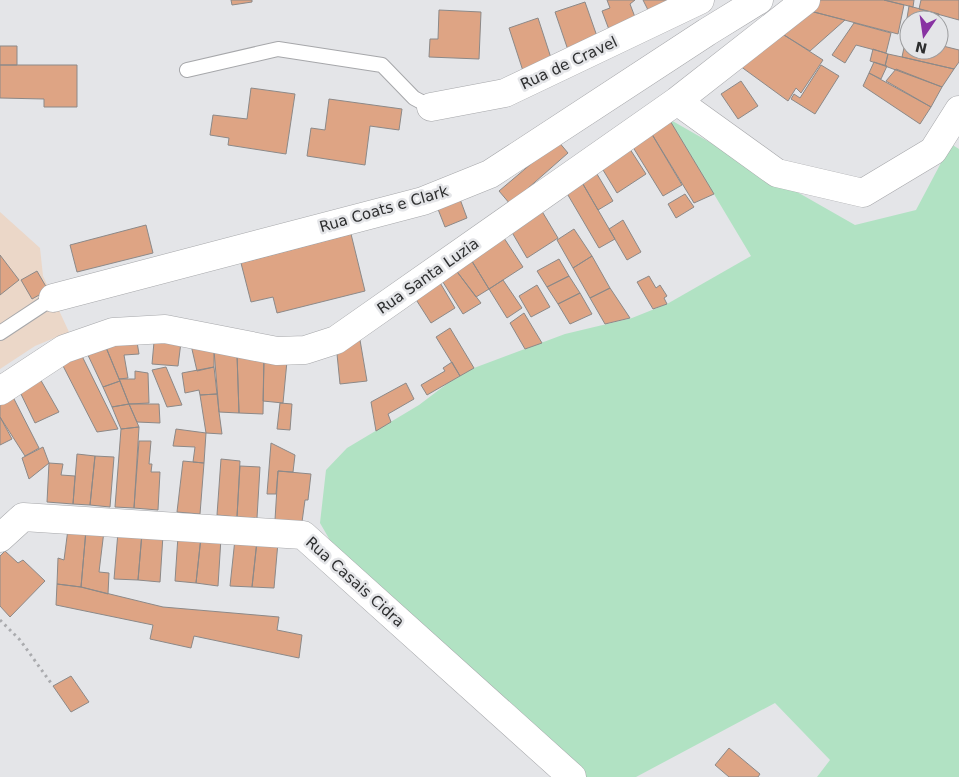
<svg xmlns="http://www.w3.org/2000/svg" width="959" height="777" viewBox="0 0 959 777" font-family="'DejaVu Sans',sans-serif">
	<style>
		.commercial { fill: #ebd7c8 }
		.green { fill: #b1e2c3 }
		.building { fill: #dea484; stroke: #8c8988 }
		.lines { fill: none; stroke-linecap: round; stroke-linejoin: round }
		.lane-casing { stroke: #a6a7aa; stroke-width: 16 }
		.street-casing { stroke: #a6a7aa; stroke-width: 29 }
		.path { stroke: #aaabae; stroke-width: 3; stroke-dasharray: 2.5 4; stroke-linecap: butt }
		.lane { stroke: #fff; stroke-width: 14 }
		.street { stroke: #fff; stroke-width: 28 }
		.labels { text-anchor: middle; dominant-baseline: central; stroke-width: 5; stroke-linejoin: round; paint-order: stroke }
		.street-label { font-size: 15px; fill: #2d2e2f; stroke: #e4e5e8 }
	</style>
	<rect width="100%" height="100%" fill="#e4e5e8"/>
	<path class="commercial" d="M0,212L40,248L43,276L69,332L35,346L0,369Z"/>
	<path class="green" d="M669,119L855,225L916,210L951,144L959,149V777H817L830,760L775,703L636,777H584L331,542L320,523L326,470L347,448L419,405L448,383L474,368L565,334L632,318L667,304L751,256Z"/>
	<path class="building" d="M231,0H252V2L232,5Z
		M607,0H635L630,4L638,25L611,35L602,11L610,8Z
		M643,0H683L650,14Z
		M820,0H884L904,5L898,34L810,11Z
		M884,0H914L913,7Z
		M921,0H959V20L919,9Z
		M585,2L599,42L569,53L555,12Z
		M909,6L939,14L938,20H909V37L904,36Z
		M439,10L481,12L479,59L429,57L430,39H438Z
		M810,11L845,20L810,51L784,35Z
		M538,18L552,61L523,71L509,28Z
		M854,23L891,33L886,53L856,45L845,63L832,55Z
		M784,35L823,60L801,93L796,88L788,101L740,66Z
		M905,43L909,44V50H927L926,54L932,56L933,50H939V45L959,50V62L954,69L902,57Z
		M0,46H17V65H0Z
		M873,49L888,54L885,66L870,61Z
		M888,54L902,57L954,69L942,87L885,66Z
		M874,62L887,66L881,79L869,73Z
		M0,65H77V107H44V99L0,98Z
		M821,65L839,76L815,114L791,99L794,94L800,98Z
		M896,69L942,87L931,107L886,81Z
		M869,73L931,107L920,124L863,86Z
		M741,81L758,106L738,119L721,94Z
		M251,88L295,94L286,154L228,145L229,138L210,135L213,115L247,119Z
		M329,99L402,109L399,130L370,126L365,165L307,156L311,128L325,130Z
		M669,119L714,194L694,203L650,131Z
		M650,131L682,185L663,196L631,144Z
		M558,141L568,153L510,204L499,191Z
		M628,146L646,174L617,193L600,165Z
		M594,169L613,201L598,210L580,179Z
		M580,179L615,239L599,248L565,190Z
		M457,191L467,218L445,227L434,199Z
		M685,194L694,207L676,218L668,204Z
		M540,208L558,238L527,258L510,229Z
		M623,220L641,252L627,260L609,229Z
		M146,225L153,253L77,272L70,245Z
		M574,229L592,256L573,268L557,240Z
		M351,234L365,291L277,313L273,297L251,302L241,263Z
		M502,235L523,267L489,289L470,258Z
		M0,255L19,280L0,295Z
		M592,256L610,288L590,298L573,268Z
		M470,258L489,289L476,297L455,269Z
		M559,259L569,276L547,287L537,271Z
		M455,269L481,303L463,314L441,279Z
		M37,271L48,290L32,299L21,280Z
		M569,276L580,293L558,304L547,287Z
		M649,276L656,288L660,285L667,296L664,298L667,304L653,309L637,282Z
		M503,280L522,308L507,318L489,289Z
		M439,281L455,308L431,323L415,298Z
		M537,285L550,307L531,317L519,296Z
		M610,288L630,318L605,324L590,298Z
		M580,293L592,314L570,324L558,304Z
		M524,313L542,343L525,349L510,323Z
		M450,328L474,368L460,376L436,337Z
		M360,340L367,381L340,384L337,354Z
		M137,342L139,354L124,355L128,378L119,379L105,345Z
		M154,342H181L178,366L152,364Z
		M105,345L120,381L103,387L86,351Z
		M191,345L214,350V367L197,371Z
		M214,350L237,354L239,413L219,412Z
		M81,354L118,429L97,432L61,362Z
		M237,354L264,358L263,414L239,413Z
		M264,358L287,361L283,403L263,401Z
		M452,362L460,376L427,395L421,385L445,371L443,368Z
		M166,367L182,405L167,407L152,370Z
		M214,367L217,394L200,395L199,390L185,393L182,373Z
		M135,371L148,373L149,403L129,404L119,379H135Z
		M39,377L59,412L35,423L19,390Z
		M120,381L129,404L112,407L103,387Z
		M406,383L414,399L388,414L391,422L376,431L371,402Z
		M217,394L219,412L222,434L206,433L200,395Z
		M12,395L39,448L25,456L0,417V402Z
		M280,403L292,404L290,430L277,429Z
		M129,404L139,427L121,429L112,407Z
		M129,404H159L160,423L137,422Z
		M0,417L12,439L0,445Z
		M139,427L134,508L115,507L121,429Z
		M176,429L206,433L204,463L193,462L195,447L173,446Z
		M139,441H151L149,464H152L151,472H160L158,510L134,508Z
		M271,443L295,455L293,472L278,471L276,494H267Z
		M43,447L49,463L29,479L22,458Z
		M77,454L95,456L90,505L73,504Z
		M95,456L114,457L110,507L90,505Z
		M221,459L240,461L237,517L217,515Z
		M183,461L204,463L200,514L177,512Z
		M49,463L63,464L61,475L75,476L73,504L47,502Z
		M240,466L260,467L257,518L237,517Z
		M278,471L311,474L308,500H305L302,522L275,520Z
		M68,529L86,530L81,587L57,584L58,558L64,560Z
		M86,530L104,531L99,572L109,573L108,594L81,587Z
		M118,532L142,533L138,580L114,579Z
		M142,533L163,535L160,582L138,580Z
		M178,536L201,537L196,583L175,581Z
		M201,537L221,538L218,586L196,583Z
		M235,539L257,541L252,587L230,586Z
		M257,541L278,542L274,588L252,587Z
		M5,551L18,563L23,560L45,581L10,617L0,606V556Z
		M57,584L81,587L163,607L279,617L277,630L302,635L299,658L194,636L191,648L150,639L153,625L56,605Z
		M71,676L89,702L71,712L53,686Z
		M729,748L760,774L758,777H729L715,765Z"/>
	<g class="lines">
		<defs>
			<path id="lane" d="M187,70L278,49L382,65L414,98L431,107
				M0,333L53,298"/>
			<path id="street" d="M677,101L777,173L863,193L933,151L959,110
				M431,107L505,93L700,0
				M53,298L423,201L490,174L707,32L759,0
				M0,391L64,349L113,332L165,329L277,351L305,350L336,340L677,101L806,0
				M0,538L23,517L303,535L572,777"/>
		</defs>
		<use href="#lane" class="lane-casing"/>
		<use href="#street" class="street-casing"/>
		<path class="path" d="M0,620L20,640L51,683"/>
		<use href="#lane" class="lane"/>
		<use href="#street" class="street"/>
	</g>
	<g class="labels">
		<g class="street-label">
			<text transform="translate(569 63) rotate(-25)">Rua de Cravel</text>
			<text transform="translate(384 209) rotate(-16)">Rua Coats e Clark</text>
			<text transform="translate(428 276) rotate(-35)">Rua Santa Luzia</text>
			<text transform="translate(355 582) rotate(42)">Rua Casais Cidra</text>
		</g>
	</g>
	<g transform="translate(924 35) rotate(193)"><circle r="24" fill="#e4e5e8" stroke="#9b9c9e"/>
	<path d="M0-4L9 19L0 12L-9 19Z" fill="#8833a2"/>
	<text y="-8" font-size="14" font-weight="bold" text-anchor="middle" fill="#2d2e2f">N</text>
	</g>
</svg>
